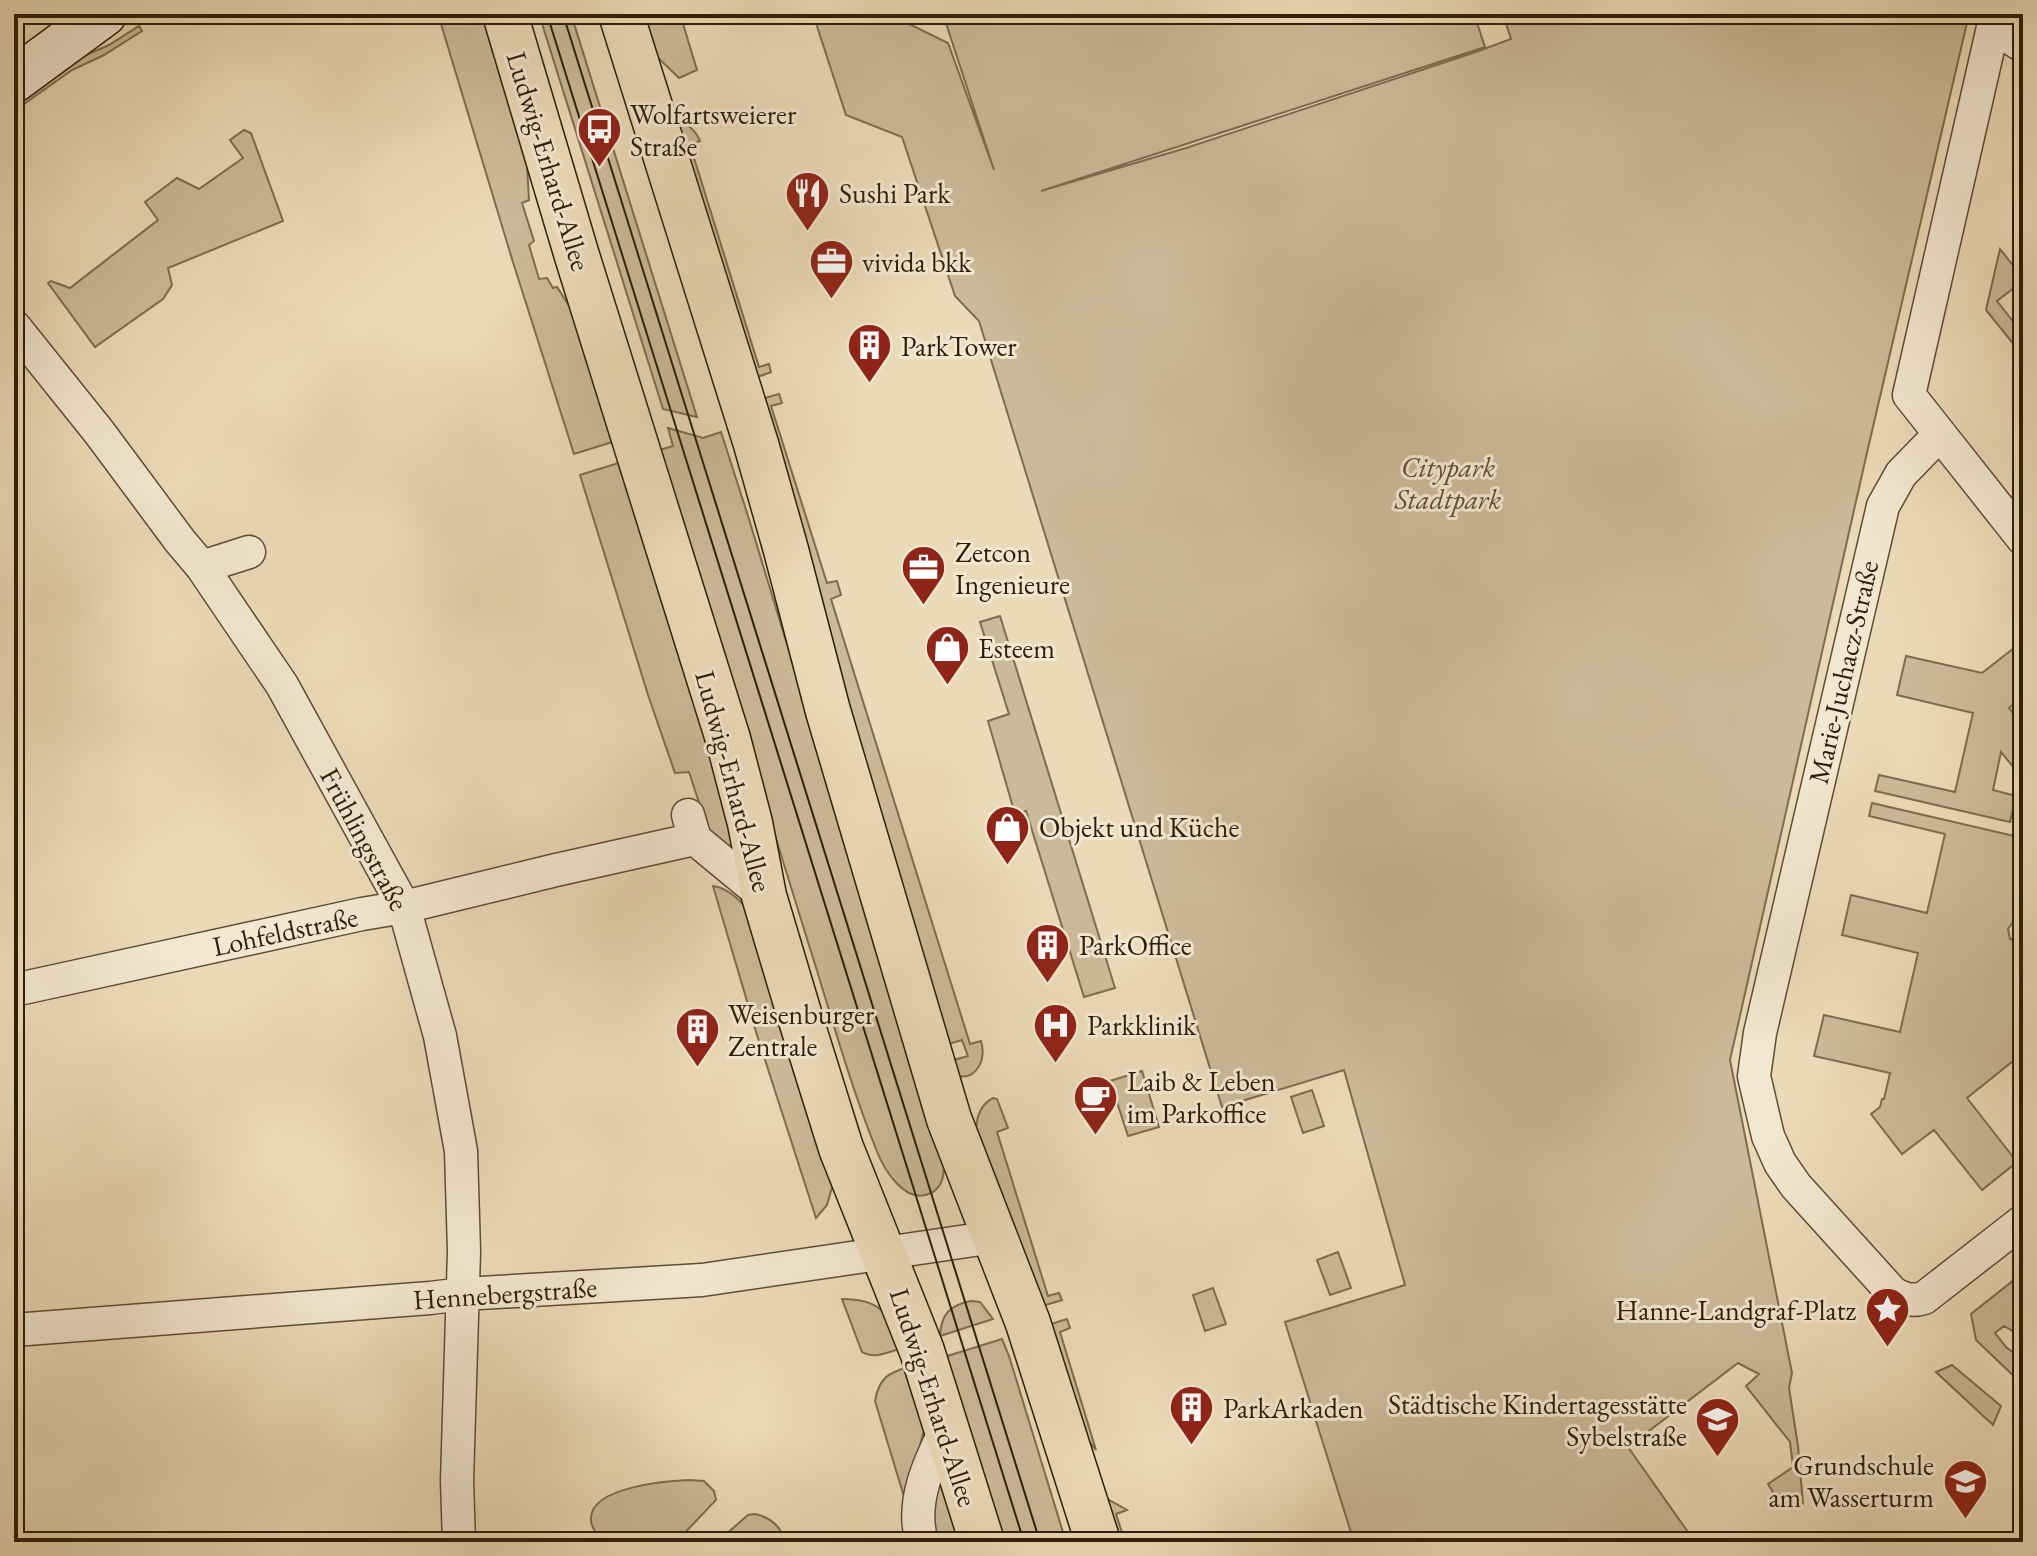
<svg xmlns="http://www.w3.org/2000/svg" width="2037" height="1556" viewBox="0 0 2037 1556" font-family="'EB Garamond',serif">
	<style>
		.green { fill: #cbba99; stroke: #7d6c50; stroke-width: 2 }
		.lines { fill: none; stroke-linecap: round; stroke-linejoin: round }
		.minor-casing { stroke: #5e4c34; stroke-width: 35 }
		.secondary-casing { stroke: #2f1d08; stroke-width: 47 }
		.primary-casing { stroke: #2f1d08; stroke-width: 47 }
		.minor { stroke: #f2e7d0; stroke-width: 32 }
		.secondary { stroke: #f2e7d0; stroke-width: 44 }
		.primary { stroke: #ebdab7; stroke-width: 44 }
		.tram { stroke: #2f1d08; stroke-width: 2 }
		.labels { text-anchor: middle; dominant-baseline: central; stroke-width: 6; stroke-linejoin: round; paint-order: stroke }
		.poi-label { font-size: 28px; fill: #2f1d08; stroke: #f2e7d0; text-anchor: start }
		.street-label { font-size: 28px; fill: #2f1d08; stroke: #f2e7d0 }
		.park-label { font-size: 28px; font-style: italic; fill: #5e4c34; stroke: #f2e7d0 }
	</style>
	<rect width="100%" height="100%" fill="#ebdab7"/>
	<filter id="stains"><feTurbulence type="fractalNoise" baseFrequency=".0025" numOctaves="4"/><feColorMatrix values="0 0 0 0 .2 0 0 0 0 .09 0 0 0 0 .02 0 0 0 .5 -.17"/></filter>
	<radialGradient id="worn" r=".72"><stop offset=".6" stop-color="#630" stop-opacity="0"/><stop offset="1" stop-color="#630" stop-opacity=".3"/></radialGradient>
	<path class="green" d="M438,14H490L525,129L529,200L522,203L534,241L529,245L539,279L547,278L553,288L557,287L591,340L622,439L574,454L512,259Z
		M539,14H571L697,417L663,409Z
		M638,14H680L697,70L679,78L648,48Z
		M813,14H903L907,23L948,43L994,170L943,14H1474L1485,47L1041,191L1186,148L1476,52L1511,39L1503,14H1969L1866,457L1730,1060L1792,1373L1789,1388L1798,1446L1803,1504H1780L1768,1484L1793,1467L1790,1442L1746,1386L1759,1374L1738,1363L1628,1447L1695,1542H1354L1285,1322L1405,1285L1344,1070L1222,1107L979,321L955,296L902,137L846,115Z
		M139,26L142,31L104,55L72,70L14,111V102L68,63L109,45Z
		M675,118C687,124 695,129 700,141L690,145L759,367L769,364L771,372L752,379Z
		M244,130L251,133L283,221L168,268L172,285L163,299L95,347L48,283L51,281L70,288L158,220L145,202L177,178L199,189L243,158L230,140Z
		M2000,249L2023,278V281L1997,301L2023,334V356L1986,310Z
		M779,394L782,403L771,406L827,583L837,581L841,595L831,599L970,1044L981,1041C986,1058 978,1080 958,1076L950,1061L968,1056L962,1040L945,1045L758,400Z
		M668,428L703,438L721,432L748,516L944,1162C944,1175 943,1187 931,1193C905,1206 883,1168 876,1149C849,1082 830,1011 808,942C756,779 707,615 656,451L673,446Z
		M628,460L743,863L710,836L689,772L675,773L648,695L580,475Z
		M1000,616L1115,988L1084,997L1026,811L1015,814L988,721L1009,714L980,622Z
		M2023,641V697L2009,708L2023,726V779L2001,752L1993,790L2016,796L2010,822L1875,791L1879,775L1955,792L1973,713L1897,695L1906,656L1982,673Z
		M1872,803L2023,838V909L2008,929L2010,939L2015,941L2023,939V1053L1967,1098L2017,1162L1982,1190L1934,1130L1902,1154L1871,1114L1880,1107L1882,1099H1884L1890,1073L1814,1056L1824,1015L1900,1032L1918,953L1842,935L1851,895L1927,913L1945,834L1869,816Z
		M713,886C730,888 744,905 755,917L833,1184L827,1205L816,1218L757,1035Z
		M1142,1071L1159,1127L1128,1136L1110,1081Z
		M1312,1090L1324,1126L1303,1133L1291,1097Z
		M993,1098L997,1099L1008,1128L997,1132L1048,1296L1059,1293L1062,1300L1039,1307L975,1139C976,1123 977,1106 993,1098Z
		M1338,1252L1351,1288L1330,1295L1317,1260Z
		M2019,1276L2023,1281V1337L2004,1326L1995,1333L2006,1347L2023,1360V1385L1976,1340L1971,1314Z
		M1213,1288L1226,1324L1205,1331L1193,1295Z
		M842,1299C882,1299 888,1314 905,1347C891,1351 875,1360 862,1352Z
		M971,1301L980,1302L993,1319L940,1336C941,1314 950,1305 971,1301Z
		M1067,1319L1070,1328L1060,1332L1096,1450L1078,1428L1045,1326Z
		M1002,1339L1009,1356L1066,1542H998L941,1358Z
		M1952,1365L2001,1406L1993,1425L1936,1372Z
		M910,1366L926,1423L905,1500L875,1401C879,1377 889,1373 910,1366Z
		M689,1480L704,1481L714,1491L716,1500L676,1542C661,1542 619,1546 608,1541C598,1536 590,1528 591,1517C593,1487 666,1481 689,1480Z
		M943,1482L964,1542H934L931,1512L940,1483Z
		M1104,1497L1127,1510L1116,1514L1125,1542H1113Z
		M755,1514C772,1518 780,1526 786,1542H717L748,1515Z"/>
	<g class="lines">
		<defs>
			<path id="minor" d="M1996,14L1909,395L2023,539
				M1993,27L2023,46
				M14,326L99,432L180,541L202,567L282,685L404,907L440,1036L461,1151L464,1251L457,1481L459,1542
				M1940,434L1901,474L1883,506L1760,1033L1754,1076L1768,1136L1780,1163L1796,1186L1892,1292C1902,1299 1912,1302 1924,1298L2023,1221
				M202,567L249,552
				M688,815L695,839L764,896
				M14,990L362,914L404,907L556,870L695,839
				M14,1330L430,1298L463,1294L702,1280L994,1237
				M922,1542C910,1503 929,1463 946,1429"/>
			<path id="secondary" d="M14,80L104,14"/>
			<path id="primary" d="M505,14L577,256L728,739L750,823L764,896L801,1020L841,1148L922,1351L982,1542
				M621,14L756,444L786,550L828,711L949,1119L1028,1323L1098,1542"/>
		</defs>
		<use href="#minor" class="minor-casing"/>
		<use href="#secondary" class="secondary-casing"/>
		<use href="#primary" class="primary-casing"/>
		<use href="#minor" class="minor"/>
		<use href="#secondary" class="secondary"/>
		<use href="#primary" class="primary"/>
		<path class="tram" d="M547,14L1024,1542
			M563,14L1040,1542"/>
	</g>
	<defs>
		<symbol id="bus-pin" viewBox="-11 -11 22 30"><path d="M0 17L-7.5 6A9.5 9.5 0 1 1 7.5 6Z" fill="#8f2418" stroke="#f2e7d0"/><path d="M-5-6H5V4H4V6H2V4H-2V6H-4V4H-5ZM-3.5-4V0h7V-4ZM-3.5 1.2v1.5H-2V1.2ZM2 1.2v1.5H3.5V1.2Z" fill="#fff"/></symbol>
		<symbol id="restaurant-pin" viewBox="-11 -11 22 30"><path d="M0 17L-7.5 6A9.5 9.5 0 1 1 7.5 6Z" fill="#8f2418" stroke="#f2e7d0"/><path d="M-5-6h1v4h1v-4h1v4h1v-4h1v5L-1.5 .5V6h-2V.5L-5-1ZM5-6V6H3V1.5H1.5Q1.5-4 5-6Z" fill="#fff"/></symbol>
		<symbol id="office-pin" viewBox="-11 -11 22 30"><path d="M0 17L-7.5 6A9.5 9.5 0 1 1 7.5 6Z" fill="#8f2418" stroke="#f2e7d0"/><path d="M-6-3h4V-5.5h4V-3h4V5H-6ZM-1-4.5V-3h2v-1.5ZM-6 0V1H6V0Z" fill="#fff"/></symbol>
		<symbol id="building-pin" viewBox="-11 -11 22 30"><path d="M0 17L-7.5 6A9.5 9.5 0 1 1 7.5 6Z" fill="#8f2418" stroke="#f2e7d0"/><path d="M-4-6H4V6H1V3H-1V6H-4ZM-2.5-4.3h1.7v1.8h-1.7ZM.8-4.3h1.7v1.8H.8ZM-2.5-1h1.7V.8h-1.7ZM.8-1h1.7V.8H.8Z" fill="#fff"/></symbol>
		<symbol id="shop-pin" viewBox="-11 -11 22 30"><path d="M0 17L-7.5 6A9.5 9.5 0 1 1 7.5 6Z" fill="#8f2418" stroke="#f2e7d0"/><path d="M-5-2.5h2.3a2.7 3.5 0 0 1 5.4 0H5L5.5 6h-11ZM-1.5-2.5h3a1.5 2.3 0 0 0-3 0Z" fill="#fff"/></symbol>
		<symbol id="hospital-pin" viewBox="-11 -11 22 30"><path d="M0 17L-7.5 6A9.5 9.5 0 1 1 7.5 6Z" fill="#8f2418" stroke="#f2e7d0"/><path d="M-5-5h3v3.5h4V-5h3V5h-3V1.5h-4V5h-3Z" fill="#fff"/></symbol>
		<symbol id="cafe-pin" viewBox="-11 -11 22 30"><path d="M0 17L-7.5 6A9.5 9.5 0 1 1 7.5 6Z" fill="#8f2418" stroke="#f2e7d0"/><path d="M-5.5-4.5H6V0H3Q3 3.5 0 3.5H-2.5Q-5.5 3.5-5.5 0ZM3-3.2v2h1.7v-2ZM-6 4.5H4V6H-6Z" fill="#fff"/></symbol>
		<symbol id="sight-pin" viewBox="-11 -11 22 30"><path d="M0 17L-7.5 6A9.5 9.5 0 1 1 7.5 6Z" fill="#8f2418" stroke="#f2e7d0"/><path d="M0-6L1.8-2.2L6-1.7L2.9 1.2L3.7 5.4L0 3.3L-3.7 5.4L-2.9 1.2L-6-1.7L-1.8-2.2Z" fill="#fff"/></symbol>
		<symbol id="school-pin" viewBox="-11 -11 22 30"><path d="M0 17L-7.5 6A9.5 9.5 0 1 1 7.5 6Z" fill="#8f2418" stroke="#f2e7d0"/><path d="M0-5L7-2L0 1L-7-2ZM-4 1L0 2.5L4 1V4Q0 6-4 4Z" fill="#fff"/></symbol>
	</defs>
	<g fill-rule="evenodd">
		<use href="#bus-pin" x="574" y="104" width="51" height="69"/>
		<use href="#restaurant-pin" x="782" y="168" width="51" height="69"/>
		<use href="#office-pin" x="806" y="236" width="51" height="69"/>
		<use href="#building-pin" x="844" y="320" width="51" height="69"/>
		<use href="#office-pin" x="898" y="542" width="51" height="69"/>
		<use href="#shop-pin" x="922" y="622" width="51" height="69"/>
		<use href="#shop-pin" x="982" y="802" width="51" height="69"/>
		<use href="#building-pin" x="1022" y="920" width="51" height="69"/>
		<use href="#hospital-pin" x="1030" y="1000" width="51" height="69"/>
		<use href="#building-pin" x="672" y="1004" width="51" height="69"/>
		<use href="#cafe-pin" x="1070" y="1072" width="51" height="69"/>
		<use href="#sight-pin" x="1862" y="1284" width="51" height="69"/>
		<use href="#building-pin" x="1166" y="1382" width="51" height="69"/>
		<use href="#school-pin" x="1692" y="1394" width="51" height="69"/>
		<use href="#school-pin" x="1940" y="1456" width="51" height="69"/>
	</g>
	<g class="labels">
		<g class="poi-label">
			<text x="630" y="114">Wolfartsweierer<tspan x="630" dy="32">Straße</tspan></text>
			<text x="839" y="193">Sushi Park</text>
			<text x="862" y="262">vivida bkk</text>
			<text x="901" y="346">ParkTower</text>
			<text x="955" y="552">Zetcon<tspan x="955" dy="32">Ingenieure</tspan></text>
			<text x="978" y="648">Esteem</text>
			<text x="1039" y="827">Objekt und Küche</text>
			<text x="1079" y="945">ParkOffice</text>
			<text x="728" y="1014">Weisenburger<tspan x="728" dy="32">Zentrale</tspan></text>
			<text x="1087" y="1025">Parkklinik</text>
			<text x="1127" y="1081">Laib &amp; Leben<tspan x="1127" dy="32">im Parkoffice</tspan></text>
			<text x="1856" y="1310" text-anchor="end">Hanne-Landgraf-Platz</text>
			<text x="1687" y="1404" text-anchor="end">Städtische Kindertagesstätte<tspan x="1687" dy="32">Sybelstraße</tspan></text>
			<text x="1223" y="1408">ParkArkaden</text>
			<text x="1934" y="1465" text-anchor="end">Grundschule<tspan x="1934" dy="32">am Wasserturm</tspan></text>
		</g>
		<g class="street-label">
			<text transform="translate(549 161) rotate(73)">Ludwig-Erhard-Allee</text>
			<text transform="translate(1843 672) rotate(-77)">Marie-Juchacz-Straße</text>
			<text transform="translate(734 781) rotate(75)">Ludwig-Erhard-Allee</text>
			<text transform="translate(365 839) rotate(62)">Frühlingstraße</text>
			<text transform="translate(285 931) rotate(-12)">Lohfeldstraße</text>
			<text transform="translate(505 1293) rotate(-4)">Hennebergstraße</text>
			<text transform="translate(934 1397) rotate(72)">Ludwig-Erhard-Allee</text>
		</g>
		<g class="park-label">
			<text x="1448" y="467">Citypark<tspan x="1448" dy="32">Stadtpark</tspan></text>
		</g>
	</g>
	<rect width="2037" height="1556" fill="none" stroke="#ebdab7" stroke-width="48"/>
	<rect x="16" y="16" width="2005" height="1524" fill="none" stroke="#2f1d08" stroke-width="4"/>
	<rect x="24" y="24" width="1989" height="1508" fill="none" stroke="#2f1d08" stroke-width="2"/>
	<rect width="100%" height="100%" filter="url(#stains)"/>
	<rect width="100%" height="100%" fill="url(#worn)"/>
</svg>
